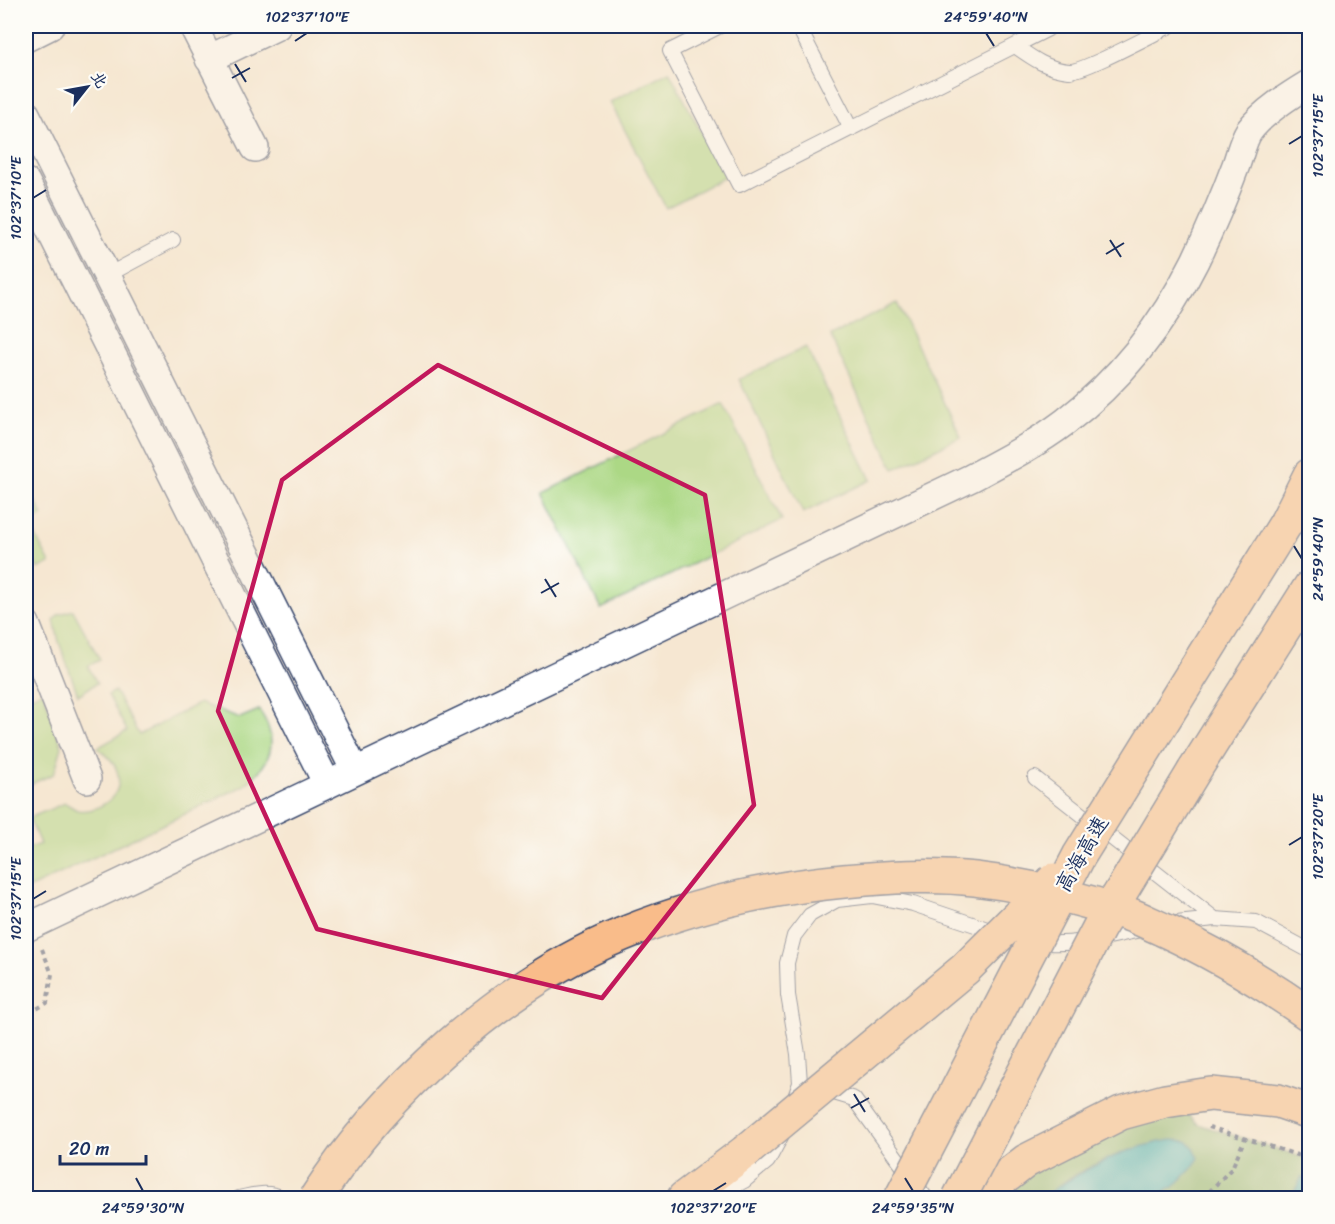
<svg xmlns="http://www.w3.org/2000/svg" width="1335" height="1224" viewBox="0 0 1335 1224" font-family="Sriracha,'LXGW WenKai TC',sans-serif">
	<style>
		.green { fill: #acd885; stroke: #648472; stroke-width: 1.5 }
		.forest { fill: #89b872; stroke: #527468; stroke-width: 1.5 }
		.water { fill: #40b1b8; stroke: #2e708b; stroke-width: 1.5 }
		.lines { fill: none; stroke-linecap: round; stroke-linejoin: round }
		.lane-casing { stroke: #3c4b6f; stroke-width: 16 }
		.street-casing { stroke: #3c4b6f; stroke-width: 30 }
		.highway-casing { stroke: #3c4b6f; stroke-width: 36 }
		.path { stroke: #3c4b6f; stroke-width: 4; stroke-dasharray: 4.5 4.5; stroke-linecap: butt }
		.lane { stroke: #fff; stroke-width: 14 }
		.street { stroke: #fff; stroke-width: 27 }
		.highway { stroke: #f9bc8a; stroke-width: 33 }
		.highway-bridge-casing { stroke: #3c4b6f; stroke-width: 36; stroke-linecap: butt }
		.highway-bridge { stroke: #f9bc8a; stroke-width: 33 }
		.marked { fill: none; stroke: #c2185b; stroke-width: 4.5; stroke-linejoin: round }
		.ticks { fill: none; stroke: #1b2f5e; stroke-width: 2 }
		.labels { text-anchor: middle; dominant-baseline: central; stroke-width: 4.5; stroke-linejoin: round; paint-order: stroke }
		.street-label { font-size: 21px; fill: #1b2f5e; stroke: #fdfcf7 }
		.neatline { fill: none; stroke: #1b2f5e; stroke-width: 2 }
		.ticks-label { font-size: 15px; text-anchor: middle; fill: #1b2f5e }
	</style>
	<rect width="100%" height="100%" fill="#fdfcf7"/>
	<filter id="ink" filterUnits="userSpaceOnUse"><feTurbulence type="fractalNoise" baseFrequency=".0167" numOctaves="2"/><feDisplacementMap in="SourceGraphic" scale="12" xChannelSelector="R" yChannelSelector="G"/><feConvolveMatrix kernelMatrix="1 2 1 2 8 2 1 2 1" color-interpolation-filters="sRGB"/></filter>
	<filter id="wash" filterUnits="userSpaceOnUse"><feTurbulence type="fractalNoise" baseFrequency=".008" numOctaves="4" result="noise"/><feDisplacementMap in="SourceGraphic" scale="24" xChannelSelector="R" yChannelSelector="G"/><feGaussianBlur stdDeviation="1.35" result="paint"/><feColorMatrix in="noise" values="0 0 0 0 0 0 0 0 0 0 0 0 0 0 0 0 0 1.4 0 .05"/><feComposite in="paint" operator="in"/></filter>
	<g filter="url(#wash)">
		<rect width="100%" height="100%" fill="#f6e7d2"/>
		<path class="green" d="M669,71L725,177L666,208L610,102Z
			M897,303L961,437L894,469L830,336Z
			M806,347L871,480L803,513L739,379Z
			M723,404L782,520L601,609L543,493Z
			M36,502L43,516L29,524L50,563L38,569L26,545V507Z
			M73,610L100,660L88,666L97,683L78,695L59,642L54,620L58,615Z
			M43,691L62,747L54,774L26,786V698Z
			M115,691L139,735L199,703L240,718L259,710C281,741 271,765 243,786L26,890V849L40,844L29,818L65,803C69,805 73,808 77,810C83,811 91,810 96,808C128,796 124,764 97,748L127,731L108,695Z"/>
		<path class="forest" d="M1145,1113L1189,1115L1198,1124L1309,1159V1180L1302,1178L1291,1198H1151L1174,1187L1187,1141C1146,1140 1108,1157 1073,1176C1062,1182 1053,1193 1042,1198C1033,1202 1015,1198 1005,1198L1029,1173Z"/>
		<path class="water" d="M1172,1140L1187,1141L1194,1148L1199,1158L1192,1168L1174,1187L1151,1198H1041C1080,1171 1125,1146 1172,1140Z
			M1302,1177L1309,1180V1198H1291Z"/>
	</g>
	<g filter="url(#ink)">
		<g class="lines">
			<defs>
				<path id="lane" d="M720,26L670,51L739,185L1048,29L1047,26
					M798,26L851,129
					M1015,46C1032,58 1047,69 1069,71C1083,72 1153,34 1170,26
					M106,276L173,240
					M1035,778L1215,919
					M1167,924L1215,919L1256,922L1310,951
					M1034,942C1072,947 1109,937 1145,929
					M824,1090L854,1099L926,1198
					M793,1103L800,1083L798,1054L788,995L787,963L794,936L810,915L837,900L872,896L913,904L999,933
					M239,1198C254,1194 269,1191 283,1198
					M712,1198L744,1181L768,1161L783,1133"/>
				<path id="street" d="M193,26L255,148
					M26,38L50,26
					M209,59L277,26
					M26,114L355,771
					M26,182L327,784
					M26,624L87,779
					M26,928L971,478C1003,461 1036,444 1065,422C1120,380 1164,323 1195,261C1210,230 1224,197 1236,165C1240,154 1243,140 1249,131C1263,112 1290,95 1310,83"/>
				<path id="highway" d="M1286,523L1310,475
					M1194,771L1310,587
					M684,1198L745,1152
					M978,1198L1026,1161L1121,1113L1165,1101L1211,1094L1278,1101L1310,1112"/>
			</defs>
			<use href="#lane" class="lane-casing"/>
			<use href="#street" class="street-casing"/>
			<use href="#highway" class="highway-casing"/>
			<path class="path" d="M26,1022L33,1011L47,1003L52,974L42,949
				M1209,1127L1310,1159
				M1203,1198L1232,1168L1245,1138"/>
			<use href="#lane" class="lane"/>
			<use href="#street" class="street"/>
			<use href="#highway" class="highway"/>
			<defs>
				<path id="highway-bridge" d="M745,1152L965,969L1054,880
					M316,1198C384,1091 505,982 623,934C694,905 769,888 844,881C888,877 932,874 975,879C1025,885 1078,898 1125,913C1138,917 1150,924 1162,929C1215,953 1263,982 1310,1015
					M901,1198L1079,856L1286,523
					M959,1198L1099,928L1194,771"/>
			</defs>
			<use href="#highway-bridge" class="highway-bridge-casing"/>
			<use href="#highway-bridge" class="highway-bridge"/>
		</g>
	</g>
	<path d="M0 0H1335V1224H0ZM438,365L705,495L754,805L602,998L317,929L218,711L282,480Z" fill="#f6e7d2" fill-opacity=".55" fill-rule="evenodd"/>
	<path class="marked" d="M438,365L705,495L754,805L602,998L317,929L218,711L282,480Z"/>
	<path class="ticks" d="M986,33L994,46M295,41L307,33M235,64L246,82M232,78L250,68M1289,144L1302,136M33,198L46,190M1110,240L1121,257M1106,254L1124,243M1294,546L1302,559M545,579L556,597M541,593L559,583M1289,845L1302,837M33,899L46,891M854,1094L865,1112M851,1108L869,1098M136,1178L143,1191M905,1178L913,1191M713,1191L726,1183"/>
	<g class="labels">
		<g class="street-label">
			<text transform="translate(1082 854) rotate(-60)">高海高速</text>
		</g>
	</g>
	<rect width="1335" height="1224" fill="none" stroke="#fdfcf7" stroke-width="66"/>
	<g transform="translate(87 87) rotate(59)" stroke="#fdfcf7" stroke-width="4.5" paint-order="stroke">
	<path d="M0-4.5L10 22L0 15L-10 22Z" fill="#1b2f5e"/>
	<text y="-9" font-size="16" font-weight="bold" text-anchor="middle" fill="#1b2f5e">北</text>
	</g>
	<path d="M60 1155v9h86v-9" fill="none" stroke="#1b2f5e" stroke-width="3"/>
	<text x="69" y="1155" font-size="18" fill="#1b2f5e" stroke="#fdfcf7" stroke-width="4.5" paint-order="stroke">20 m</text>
	<rect x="33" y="33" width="1269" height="1158" class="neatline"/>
	<g class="ticks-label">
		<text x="307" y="22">102°37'10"E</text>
		<text x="986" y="22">24°59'40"N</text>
		<text transform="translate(1318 136) rotate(-90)" y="5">102°37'15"E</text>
		<text transform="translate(16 198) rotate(-90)" y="5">102°37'10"E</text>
		<text transform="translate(1318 559) rotate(-90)" y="5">24°59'40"N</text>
		<text transform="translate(1318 837) rotate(-90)" y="5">102°37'20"E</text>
		<text transform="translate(16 899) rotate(-90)" y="5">102°37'15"E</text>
		<text x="143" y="1213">24°59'30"N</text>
		<text x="713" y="1213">102°37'20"E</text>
		<text x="913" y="1213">24°59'35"N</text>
	</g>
</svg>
